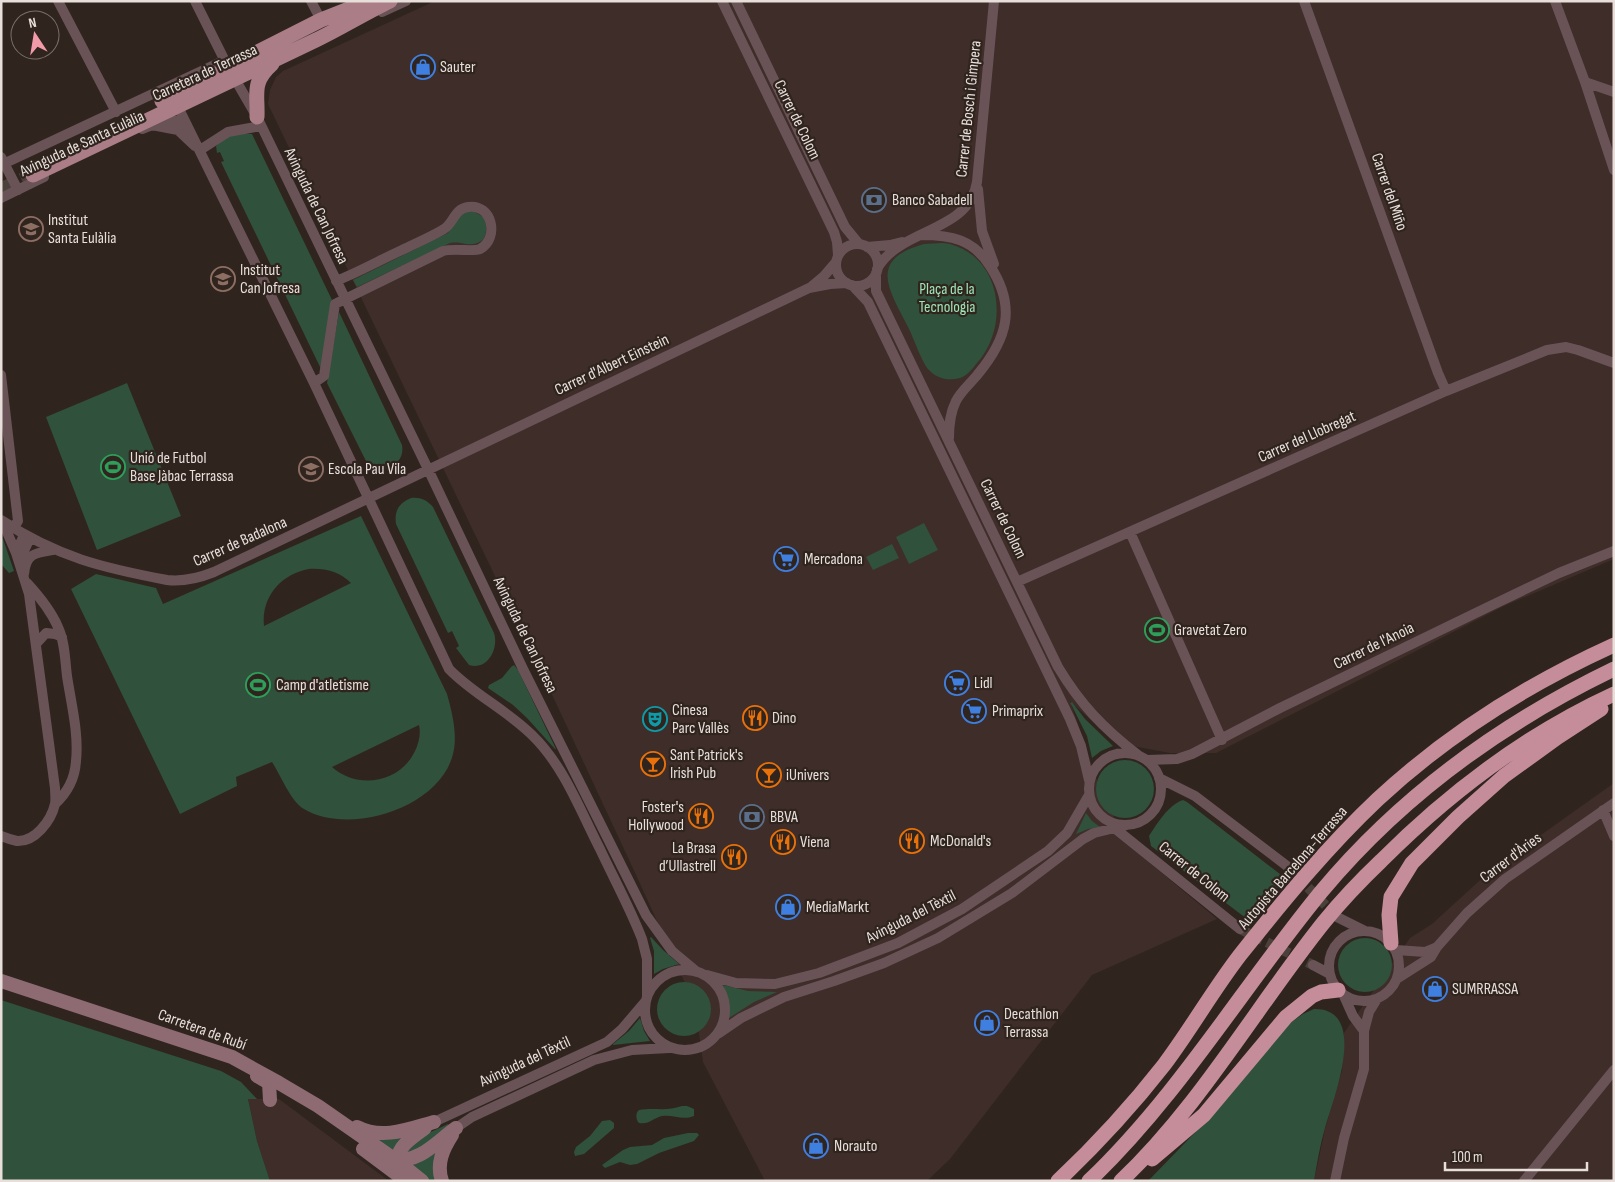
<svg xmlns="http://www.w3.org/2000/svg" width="1615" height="1182" viewBox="0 0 1615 1182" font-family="'Sofia Sans Condensed',sans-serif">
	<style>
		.industrial { fill: #3f2d29 }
		.green { fill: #30513b; fill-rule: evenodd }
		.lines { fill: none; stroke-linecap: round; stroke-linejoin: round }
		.street-tunnel { stroke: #4c403a; stroke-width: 10; stroke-dasharray: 10 5; stroke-linecap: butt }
		.primary-tunnel { stroke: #4c403a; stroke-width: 15; stroke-dasharray: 15 8; stroke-linecap: butt }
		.street { stroke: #695357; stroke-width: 10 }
		.secondary { stroke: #8e6b72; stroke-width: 14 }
		.primary { stroke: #ab7d87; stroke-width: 15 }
		.highway { stroke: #c48d99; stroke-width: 15 }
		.labels { text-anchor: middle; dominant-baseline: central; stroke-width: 4.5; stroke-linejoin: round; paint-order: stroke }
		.poi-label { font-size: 16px; fill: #e8dfdb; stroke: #30241e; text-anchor: start }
		.street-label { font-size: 16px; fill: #e8dfdb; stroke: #30241e }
		.park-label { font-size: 16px; fill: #9ce4b4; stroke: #30241e }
	</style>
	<rect width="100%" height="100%" fill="#30241e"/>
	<path class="industrial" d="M435,1H1614V559L1504,606L1216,753H1170L1138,747L1111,738L1070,701L1103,798L1133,849L1217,919L1092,975L950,1159L927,1181H765L703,1062L695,1005L637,877L556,703L268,104L270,90L276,77L283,71Z
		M1614,783V1181H1314L1325,1129L1342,1071L1344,1033L1410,938L1432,924L1489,872Z
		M248,1099H279L389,1181H270L257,1141Z"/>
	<path class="green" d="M239,133L252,134L332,300L322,371L221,162L224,161L220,152L217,153L216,146L226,137Z
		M468,211L475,212L485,218C488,233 486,246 466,244C461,243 456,242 450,243L357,287L353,280L448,233L459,215Z
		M924,244C932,244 942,242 950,244C1002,258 1010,326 977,363C973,368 967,376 960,378C949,381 937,379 929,370C922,363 914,339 909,329C890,291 866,260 924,244Z
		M339,312L402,445C406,466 379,477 366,461L327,383Z
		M127,383L181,516L97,550L46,417Z
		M411,498C420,497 427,500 433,507L494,633C499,648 488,671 469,665L456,648L459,646L452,631L448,633L396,524C394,511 399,503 411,498Z
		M361,516L447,694C452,712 458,735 453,754C440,808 349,836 304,809C291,802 280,774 272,762L236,777L237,786L180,814L71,589L96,574L156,588L163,604ZM309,569C325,568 340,572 351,583L264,626C261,597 281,574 309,569ZM419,725C421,733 419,743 415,751C400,783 358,790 332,767Z
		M924,523L938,550L909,564L896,537Z
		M3,539L14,571L9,573L1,564V540Z
		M892,544L899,558L873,570L866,557Z
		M514,665L518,670L556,749H555L527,718L513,705L488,688L489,685L502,678L511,667Z
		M1072,702L1085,719L1113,746L1101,751L1092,758L1087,736L1072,706L1070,703Z
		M1096 789a29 29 0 1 1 58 0a29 29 0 1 1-58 0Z
		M1183,800L1187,802L1285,878L1251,922L1151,846L1149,836C1157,824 1168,805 1183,800Z
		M1086,813L1092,821L1100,827L1088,829L1076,834Z
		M651,937L663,950L679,964L663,969L654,974V951L650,938Z
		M1338 965a27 27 0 1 1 54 0a27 27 0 1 1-54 0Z
		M657 1009a27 27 0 1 1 54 0a27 27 0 1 1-54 0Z
		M723,985L748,991L777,992L754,1002L729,1018V1003Z
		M1,1000L221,1071L241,1082L257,1099H248L257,1141L270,1181H1Z
		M1314,1009C1370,1008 1333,1100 1325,1128C1320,1145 1317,1163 1314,1181H1148L1215,1112L1290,1023L1303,1014Z
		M640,1018L644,1031L650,1041L613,1045V1044L629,1031Z
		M682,1106H687L694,1109V1116C682,1121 673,1114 662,1116C653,1118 649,1125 639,1123C636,1120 635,1113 639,1110C655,1107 665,1112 682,1106Z
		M610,1120L614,1123V1128L584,1154L575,1156L574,1152L576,1147L590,1136L602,1121Z
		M448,1124L449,1125L434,1140L408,1153L407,1150L422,1136Z
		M688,1133H697L699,1135L694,1141L659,1153L637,1164L630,1165L620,1162L605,1168L602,1165L623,1150L630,1147L652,1145L664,1138Z
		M403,1136L392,1153L372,1139Z
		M437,1152L436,1181H428L410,1167Z"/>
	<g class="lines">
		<path class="street-tunnel" d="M1287,866L1336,916
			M1240,929L1313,965"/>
		<path class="primary-tunnel" d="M1,190L33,175"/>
		<path class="street" d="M58,1L116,112
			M195,1L228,67L257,117L428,469L523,669L646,915L672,951L696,971
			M311,1L321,20L326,18
			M722,1L834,232L837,242L838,255
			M736,1L845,227L859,244
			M1304,1L1438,373L1446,391
			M1555,1L1585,82L1614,170
			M382,12L406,1
			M1585,82L1614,92
			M182,101L179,104L180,111L314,383L449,669C473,694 507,710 532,735C564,766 580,810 600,849C614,879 630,908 642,939L647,959V996
			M154,119L173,120L187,125
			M142,129L152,125L178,130L195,146
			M200,150L228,132L261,126
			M1,157L18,190
			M1,165L225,60
			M978,189L982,231L994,264
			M1,198L44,177
			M921,235C951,235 973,239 990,266C1017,307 1007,339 978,374C971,383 961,391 956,401C950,413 949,424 949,438
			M836 265a21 21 0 1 1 42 0a21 21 0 1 1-42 0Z
			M867,247L890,245L902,242
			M877,269C899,228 969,233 977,182L994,1
			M876,273V291L1058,667C1081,705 1103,728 1138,755
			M852,285L868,302L1070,719L1081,746L1089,780
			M812,286L824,276L836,262
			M1,375L18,521L13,528
			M314,383L324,376L335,304L443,251C454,248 474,252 480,249C500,238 492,203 468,207C454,209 454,223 444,229C431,237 416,243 402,250C380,260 359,272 336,281
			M1,520C57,557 103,568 167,580C184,582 199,578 214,572L809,288L830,284L847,283
			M6,523L7,532L16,553
			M1130,532L1222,740
			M25,563L24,551L30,538
			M24,574C26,554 34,553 53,550
			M1017,582L1446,391L1547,350L1566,347L1578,350L1614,363
			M27,583C39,596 51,611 58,627C65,642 65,660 67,676C71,703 79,733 76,761C75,778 67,793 55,804
			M36,644L46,633L55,634L62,637
			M1089 789a36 36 0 1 1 72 0a36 36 0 1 1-72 0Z
			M1147,760L1177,759L1192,754L1280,708L1484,609L1559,573L1614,551
			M1159,778L1195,796L1287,866
			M1603,810L1614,836
			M1112,826L1240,929
			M1,836C6,838 12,840 17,841C35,842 51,821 55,804C56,799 55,793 55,788L29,594L16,553L24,535
			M1337,917L1365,931
			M1329 966a35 35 0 1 1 70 0a35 35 0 1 1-70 0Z
			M1396,950L1425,952L1437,947
			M1313,965L1330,974
			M645 1010a40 40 0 1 1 80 0a40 40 0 1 1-80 0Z
			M707,975L736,983L775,984L819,973L898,943L962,909L1048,851L1067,833L1089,795
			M1398,978L1431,957L1437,947L1467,913L1505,879L1614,803
			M1344,996L1353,1016L1364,1031
			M719,1033L741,1018L784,997L834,981L884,963L938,938L1012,893L1083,839L1094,833L1127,825
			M434,1122L607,1042L622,1029L645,1002
			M456,1128L472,1117L594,1060L632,1050L669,1048
			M1335,1181L1344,1138L1364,1069V1031L1369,1012L1377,999
			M1524,1181L1614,1070"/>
		<path class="secondary" d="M1,981L232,1057L279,1083L318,1106L397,1161L422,1181
			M257,1076L269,1083L270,1100
			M357,1127C382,1140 409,1129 434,1122
			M363,1149L406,1181
			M393,1161C422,1161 435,1143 456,1128
			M400,1169C392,1148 411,1139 425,1128
			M442,1181C436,1164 443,1149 452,1135"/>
		<path class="primary" d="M162,101L217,75L228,67L321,20L369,1
			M257,117C258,93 251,83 272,64
			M33,175L316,40C341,28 365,13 390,1"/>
		<path class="highway" d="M1391,943L1389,915L1391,897L1412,863L1458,817L1504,776L1558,737L1601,709
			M1152,1159L1204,1115L1286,1017L1312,996L1321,992L1338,990
			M1058,1181C1096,1145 1132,1106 1164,1065C1191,1029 1213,990 1240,955C1283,901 1328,846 1378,799C1447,735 1528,684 1614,645
			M1089,1181C1179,1095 1243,987 1321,892C1401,796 1502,723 1614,669
			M1121,1181C1201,1105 1256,1007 1324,922C1342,900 1361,880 1381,861C1448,794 1527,734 1614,694"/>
	</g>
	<defs>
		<symbol id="shop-ring" viewBox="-11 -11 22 22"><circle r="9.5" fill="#30241e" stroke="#3f7fe0" stroke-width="1.5"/><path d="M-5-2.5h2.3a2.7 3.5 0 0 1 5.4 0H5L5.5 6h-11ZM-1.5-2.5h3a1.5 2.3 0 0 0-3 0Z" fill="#3f7fe0"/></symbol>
		<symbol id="bank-ring" viewBox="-11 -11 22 22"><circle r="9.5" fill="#30241e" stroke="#5c6f8a" stroke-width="1.5"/><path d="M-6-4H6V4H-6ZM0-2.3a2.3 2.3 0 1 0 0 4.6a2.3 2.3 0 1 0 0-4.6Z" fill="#5c6f8a"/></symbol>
		<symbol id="school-ring" viewBox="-11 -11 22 22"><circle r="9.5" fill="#30241e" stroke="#8d6e63" stroke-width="1.5"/><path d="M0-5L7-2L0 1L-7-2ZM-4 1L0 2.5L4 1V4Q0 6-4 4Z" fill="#8d6e63"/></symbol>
		<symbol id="stadium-ring" viewBox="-11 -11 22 22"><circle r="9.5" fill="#30241e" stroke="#2e9e5b" stroke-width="1.5"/><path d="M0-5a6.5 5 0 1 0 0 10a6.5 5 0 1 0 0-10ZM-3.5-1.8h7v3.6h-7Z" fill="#2e9e5b"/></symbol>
		<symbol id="supermarket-ring" viewBox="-11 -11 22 22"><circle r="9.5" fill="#30241e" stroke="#3f7fe0" stroke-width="1.5"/><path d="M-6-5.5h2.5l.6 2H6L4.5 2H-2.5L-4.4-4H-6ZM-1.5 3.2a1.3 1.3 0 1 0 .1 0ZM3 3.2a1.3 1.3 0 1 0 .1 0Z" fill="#3f7fe0"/></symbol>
		<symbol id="restaurant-ring" viewBox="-11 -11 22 22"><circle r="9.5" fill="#30241e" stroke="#e8710a" stroke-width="1.5"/><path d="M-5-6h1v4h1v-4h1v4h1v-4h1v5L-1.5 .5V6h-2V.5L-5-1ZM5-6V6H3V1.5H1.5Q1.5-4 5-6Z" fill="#e8710a"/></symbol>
		<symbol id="theatre-ring" viewBox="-11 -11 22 22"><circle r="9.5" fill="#30241e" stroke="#0f9aa8" stroke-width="1.5"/><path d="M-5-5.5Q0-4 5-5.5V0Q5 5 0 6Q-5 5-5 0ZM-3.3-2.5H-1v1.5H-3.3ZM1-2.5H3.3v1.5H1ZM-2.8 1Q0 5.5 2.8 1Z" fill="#0f9aa8"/></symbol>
		<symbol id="bar-ring" viewBox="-11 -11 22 22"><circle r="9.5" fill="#30241e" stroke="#e8710a" stroke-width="1.5"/><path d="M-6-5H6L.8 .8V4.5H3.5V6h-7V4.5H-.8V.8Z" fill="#e8710a"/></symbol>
	</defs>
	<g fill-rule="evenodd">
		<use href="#shop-ring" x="409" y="53" width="28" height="28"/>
		<use href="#bank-ring" x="860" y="186" width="28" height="28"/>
		<use href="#school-ring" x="17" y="215" width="28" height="28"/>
		<use href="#school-ring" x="209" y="265" width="28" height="28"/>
		<use href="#stadium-ring" x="99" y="453" width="28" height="28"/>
		<use href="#school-ring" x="297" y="455" width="28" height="28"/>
		<use href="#supermarket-ring" x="772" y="545" width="28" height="28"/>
		<use href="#stadium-ring" x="1143" y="616" width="28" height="28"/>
		<use href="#supermarket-ring" x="943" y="669" width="28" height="28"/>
		<use href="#stadium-ring" x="244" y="671" width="28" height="28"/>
		<use href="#supermarket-ring" x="960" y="697" width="28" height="28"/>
		<use href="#restaurant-ring" x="741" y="704" width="28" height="28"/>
		<use href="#theatre-ring" x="641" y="705" width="28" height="28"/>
		<use href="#bar-ring" x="639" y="750" width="28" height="28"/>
		<use href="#bar-ring" x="755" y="761" width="28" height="28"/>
		<use href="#restaurant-ring" x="687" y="802" width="28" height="28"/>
		<use href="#bank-ring" x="738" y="803" width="28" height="28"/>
		<use href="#restaurant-ring" x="898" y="827" width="28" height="28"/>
		<use href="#restaurant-ring" x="769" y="828" width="28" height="28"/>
		<use href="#restaurant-ring" x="720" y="843" width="28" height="28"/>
		<use href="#shop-ring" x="774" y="893" width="28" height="28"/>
		<use href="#shop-ring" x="1421" y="975" width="28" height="28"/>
		<use href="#shop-ring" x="973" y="1009" width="28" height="28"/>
		<use href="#shop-ring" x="802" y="1132" width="28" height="28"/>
	</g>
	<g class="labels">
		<g class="poi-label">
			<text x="440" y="67">Sauter</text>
			<text x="892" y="200">Banco Sabadell</text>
			<text x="48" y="220">Institut<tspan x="48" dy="18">Santa Eulàlia</tspan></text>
			<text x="240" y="270">Institut<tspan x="240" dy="18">Can Jofresa</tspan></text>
			<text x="130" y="458">Unió de Futbol<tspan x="130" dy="18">Base Jàbac Terrassa</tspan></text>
			<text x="328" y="469">Escola Pau Vila</text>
			<text x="804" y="559">Mercadona</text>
			<text x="1174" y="630">Gravetat Zero</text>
			<text x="974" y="683">Lidl</text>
			<text x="276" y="685">Camp d'atletisme</text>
			<text x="672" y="710">Cinesa<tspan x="672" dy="18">Parc Vallès</tspan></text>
			<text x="992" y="711">Primaprix</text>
			<text x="772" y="718">Dino</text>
			<text x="670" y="755">Sant Patrick's<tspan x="670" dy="18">Irish Pub</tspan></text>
			<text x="786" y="775">iUnivers</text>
			<text x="684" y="807" text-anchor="end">Foster's<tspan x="684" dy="18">Hollywood</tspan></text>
			<text x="770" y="817">BBVA</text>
			<text x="930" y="841">McDonald's</text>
			<text x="800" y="842">Viena</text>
			<text x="716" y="848" text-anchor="end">La Brasa<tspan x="716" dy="18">d’Ullastrell</tspan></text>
			<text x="806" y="907">MediaMarkt</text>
			<text x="1452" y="989">SUMRRASSA</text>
			<text x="1004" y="1014">Decathlon<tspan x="1004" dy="18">Terrassa</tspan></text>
			<text x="834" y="1146">Norauto</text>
		</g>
		<g class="street-label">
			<text transform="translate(205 73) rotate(-25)">Carretera de Terrassa</text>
			<text transform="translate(969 109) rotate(-84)">Carrer de Bosch i Gimpera</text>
			<text transform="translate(797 120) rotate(64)">Carrer de Colom</text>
			<text transform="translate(82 144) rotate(-25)">Avinguda de Santa Eulàlia</text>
			<text transform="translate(1389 192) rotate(71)">Carrer del Miño</text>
			<text transform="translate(316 206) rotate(64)">Avinguda de Can Jofresa</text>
			<text transform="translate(612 365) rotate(-25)">Carrer d'Albert Einstein</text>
			<text transform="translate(1307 437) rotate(-24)">Carrer del Llobregat</text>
			<text transform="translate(1003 519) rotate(64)">Carrer de Colom</text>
			<text transform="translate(240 542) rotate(-24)">Carrer de Badalona</text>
			<text transform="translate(525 635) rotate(64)">Avinguda de Can Jofresa</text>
			<text transform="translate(1374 646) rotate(-26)">Carrer de l'Anoia</text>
			<text transform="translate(1511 858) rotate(-37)">Carrer d'Àries</text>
			<text transform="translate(1293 868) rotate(-49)">Autopista Barcelona-Terrassa</text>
			<text transform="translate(1194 872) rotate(39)">Carrer de Colom</text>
			<text transform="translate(911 917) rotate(-27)">Avinguda del Tèxtil</text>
			<text transform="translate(202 1030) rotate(20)">Carretera de Rubí</text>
			<text transform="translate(525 1062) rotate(-25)">Avinguda del Tèxtil</text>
		</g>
		<g class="park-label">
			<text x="947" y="289">Plaça de la<tspan x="947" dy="18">Tecnologia</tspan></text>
		</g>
	</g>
	<rect width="1615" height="1182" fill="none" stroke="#e8dfdb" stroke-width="5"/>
	<g transform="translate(35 35) rotate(348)"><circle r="24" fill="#30241e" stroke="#7a6f6a"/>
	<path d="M0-4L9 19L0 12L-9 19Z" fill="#f39aa8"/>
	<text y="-8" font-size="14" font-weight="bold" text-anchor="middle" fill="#e8dfdb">N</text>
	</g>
	<path d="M1445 1162v8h142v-8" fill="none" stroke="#e8dfdb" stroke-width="2.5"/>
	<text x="1452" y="1162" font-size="15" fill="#e8dfdb" stroke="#30241e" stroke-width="4" paint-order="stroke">100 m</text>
</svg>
